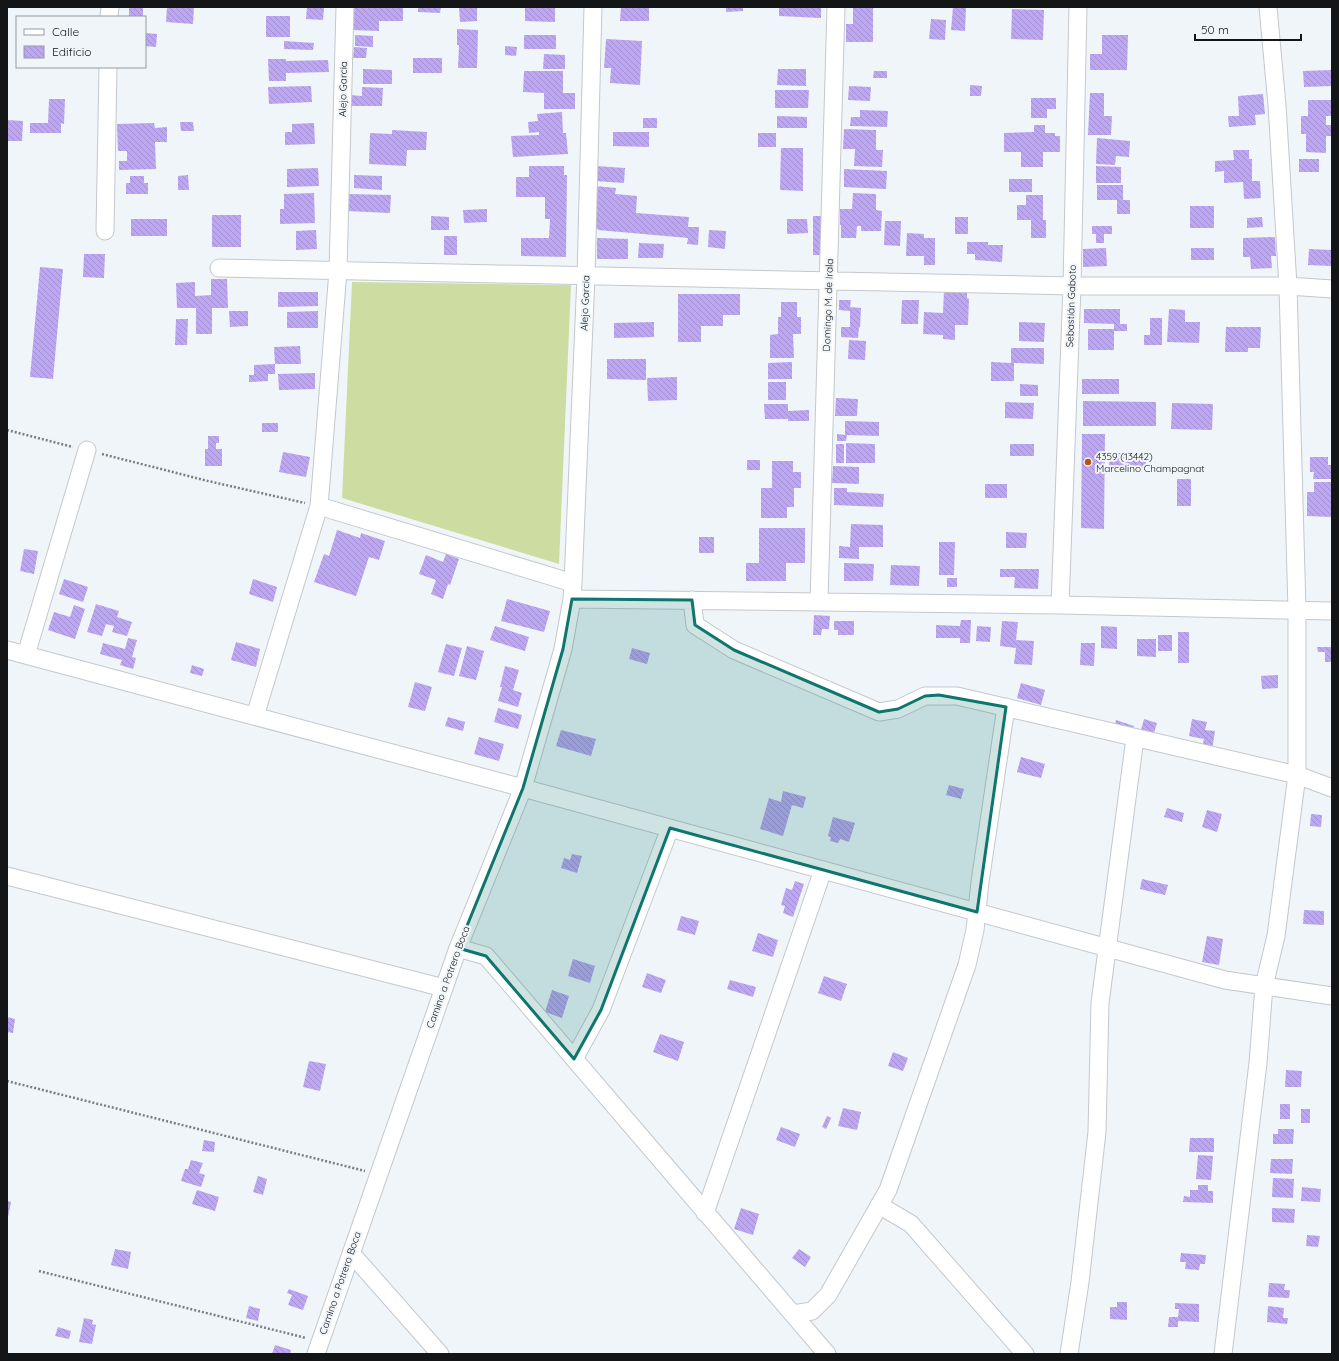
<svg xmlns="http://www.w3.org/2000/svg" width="1339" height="1361" viewBox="0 0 1339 1361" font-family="Quicksand,sans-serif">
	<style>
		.pitch { fill: #cddda2 }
		.building { fill: url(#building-back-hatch) }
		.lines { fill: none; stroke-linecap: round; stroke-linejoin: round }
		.minor-casing { stroke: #c3c8cd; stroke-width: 19 }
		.path { stroke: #7b7f82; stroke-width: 2.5; stroke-dasharray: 2 2; stroke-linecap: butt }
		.minor { stroke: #fff; stroke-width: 17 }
		.marked { fill: #0f766e; fill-opacity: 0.2; stroke: #0f766e; stroke-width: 3; stroke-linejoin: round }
		.poi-dot { fill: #b5550f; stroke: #f0f5fa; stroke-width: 1.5 }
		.labels { text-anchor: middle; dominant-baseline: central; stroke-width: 4; stroke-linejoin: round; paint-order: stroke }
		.street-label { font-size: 10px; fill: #131517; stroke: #f0f5fa }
		.poi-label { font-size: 10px; fill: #131517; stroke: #f0f5fa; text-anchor: start }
	</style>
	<defs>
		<pattern id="building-back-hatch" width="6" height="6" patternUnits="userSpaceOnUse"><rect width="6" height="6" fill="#bda7f2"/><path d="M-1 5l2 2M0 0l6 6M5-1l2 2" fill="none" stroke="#a28fcf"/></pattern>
	</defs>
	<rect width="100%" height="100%" fill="#f0f5fa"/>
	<path class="pitch" d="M352,282L571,285L559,564L342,498Z"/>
	<path class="building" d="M129,7H143V17H129Z
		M167,7H194L193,24L166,22Z
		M307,7L324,8L323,20L306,19Z
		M354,7H403V21H379V31L353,30Z
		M418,7H441L440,13L418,12Z
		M459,7H477V21L460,22Z
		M525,7H555V22L525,21Z
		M621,7H649V21H620Z
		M726,7H743V11L726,12Z
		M779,7H821V18L779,16Z
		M853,7H873V42H846V24H853Z
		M953,7H966L965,31L951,30Z
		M1012,9L1044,10L1043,40L1011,39Z
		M266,16H290V37H266Z
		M931,19L946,20L945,40L929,39Z
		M457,29L478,30L477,68H458L459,45H457Z
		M145,33L157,34L156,47L145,46Z
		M355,35L373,36V47L355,46Z
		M524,35H556V49H524Z
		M1102,35H1128L1127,70H1090V54H1102Z
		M606,39L642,41L640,85L610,83L611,68H604Z
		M284,41L314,43L313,50L284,49Z
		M505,46L517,47L516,56L505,55Z
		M354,47L367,48L366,58H353Z
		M544,54L565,55V69H543Z
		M413,58H442V73H413Z
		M268,59H286V61L328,60L329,72L286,73V81H269Z
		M363,69L392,70V84H363Z
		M778,69H806V86L777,85Z
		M1332,70V86L1304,87L1303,71Z
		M524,71H563V93H575V109H544V93L523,92Z
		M874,71H887V78H873Z
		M970,85L982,86L981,96H970Z
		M311,86L312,102L269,104L268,87Z
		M849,86L871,87L870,101L848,100Z
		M362,87L383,88L382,106H349L350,95L362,96Z
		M775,90H809L808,108H775Z
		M1090,93H1104V116H1112L1111,135H1088Z
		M1263,94L1265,114L1255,115L1256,125L1229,127L1228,116H1239L1238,96Z
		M1031,98H1056V109H1047V118H1031Z
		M49,99H65L64,124L61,123V133H30V123H48Z
		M1308,100H1332V116H1326V125H1332V136H1326V153L1306,152V134H1301V116H1308Z
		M860,110L888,111L887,127L850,126L851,117H860Z
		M562,112L563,133H566L568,154L513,157L511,136L539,135V132L529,133L528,122L538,121L537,114Z
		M777,116L807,117V128H777Z
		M643,118H657V128H643Z
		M7,120L23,121L22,141H7Z
		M180,122H193L194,131H181Z
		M154,123L155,128L167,127V142H155L156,169L119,170V161H127V151H118L117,124Z
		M314,123L315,144L285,145V132H292V124Z
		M1034,125H1045V133H1055V136H1060V152H1043V167H1021V152H1004V133L1034,132Z
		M844,129L876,130V150H883L882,167L854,166L855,149H843Z
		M392,130L427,132L426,150H407L406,166L369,164L370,133L392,134Z
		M613,132H649V147L613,146Z
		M758,133H776V147H758Z
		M1097,138L1130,141L1129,157L1116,156L1115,165L1096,164Z
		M781,148H803V191L780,190Z
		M1233,150H1249V159H1252V181H1260L1261,198L1244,199L1243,182L1224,183V171L1215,172V161L1234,160Z
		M1299,159H1319V172H1299Z
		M529,166H564V175H567L566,257L521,256V238H549L550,219H545V197H516V177H529Z
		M596,166L625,168L624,183L595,181Z
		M1096,166L1121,167V183H1096Z
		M318,168L319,186L287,187V169Z
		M844,169L887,171L886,189L844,187Z
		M188,175L189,190H178V176Z
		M354,175L382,176V190L354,188Z
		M130,176H144V183H148V194H126V183H130Z
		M1009,179H1032V192H1009Z
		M1097,185H1123V200H1130V214H1117V200H1097Z
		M595,186L616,188L615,194L637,196L636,213L689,217L688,227H699L698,245L687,244L688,238L598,230V229L590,228Z
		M314,193L315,223L280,224V209H284V194Z
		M853,193L876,194V210L882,211L881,231H861V226H857L856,238H841V225H840V209H852Z
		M347,194L391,195L390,213L347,211Z
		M1026,195H1043V220H1046V238H1031V220H1017V205H1026Z
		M1190,206H1214V228H1190Z
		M487,209V222L464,223L463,210Z
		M212,215H241V247H212Z
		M431,216L449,217V230H431Z
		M813,216H822L823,255H813Z
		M955,217H968V234H955Z
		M1262,217L1263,227L1247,228V218Z
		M131,219H167V236H131Z
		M787,219H807L808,233L787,234Z
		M885,221H901L900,246L884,245Z
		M1092,226H1112V234H1104V243H1096V234H1092Z
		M316,230L317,249L296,250V231Z
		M709,230L726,231L725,249L708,247Z
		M907,233L924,234V238H935V265H924V256H906Z
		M444,236H457V255H444Z
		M1275,237L1276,256H1271L1272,268L1251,269L1250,257H1243V238Z
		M597,238L628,239V259H597Z
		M967,242H988V245H1003L1002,262L975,260V254H967Z
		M639,243L664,244L663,258H638Z
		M1106,248L1107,266L1083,267V249Z
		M1191,248H1214V260H1191Z
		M1309,249L1332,250V266L1308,265Z
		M84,254H105L104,278L83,277Z
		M40,267L63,269L53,379L30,377Z
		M211,279H227L228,308H212V334H196V308H177L176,283L195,282V296L211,295Z
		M944,290L967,291V298L969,299L968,325H955V340L943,339V335L923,334L924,312L943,313Z
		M278,292H318V306L278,307Z
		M678,294H740V315H723V326H701V342H678Z
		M839,300H851L850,307L861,308L860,328L859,327L858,338L841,337V327H850V311L839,310Z
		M902,300H919L918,324H901Z
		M781,302H797V317H801V334H793L794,358H770V335L778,334V317H781Z
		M1084,309H1120V324H1127V331H1114V350H1088V329H1114V324L1084,323Z
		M1169,309L1185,310V322H1200L1199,343L1167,342Z
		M229,311H248V326L230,327Z
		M318,311V328H287V312Z
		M1150,318H1162V345H1144V335H1150Z
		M176,319H188L187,345H175Z
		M654,322V337L614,338V323Z
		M1019,322L1045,323L1044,342L1019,341Z
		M1226,327H1261L1260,348H1248V352H1225Z
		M849,340L866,341L865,360L848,359Z
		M300,346L301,364H275L274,347Z
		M1011,348H1044V364L1014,363V381H991V362L1011,363Z
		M607,359H646V380L607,379Z
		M792,362V379H768V363Z
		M275,364V374H268V381L249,382V375H254V365Z
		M315,373V389L279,390L278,374Z
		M677,377V400L648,401L647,378Z
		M1082,379H1119V394H1082Z
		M768,382H786V400H768Z
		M1020,384L1038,385V396H1020Z
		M836,398L858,399L857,416H835Z
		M1083,401L1156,402V426H1083Z
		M1005,402L1034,403L1033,419L1005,418Z
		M1172,403L1213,404L1212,430L1171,429Z
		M764,404H788V411L809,410V421H788V419H765Z
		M845,421L879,422V436L847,435L846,441H837V434L845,435Z
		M262,423H278V432H262Z
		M1082,434H1105L1104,529L1081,528Z
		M208,436H219V443H216V449H222V466H205V449H208Z
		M846,443L875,444V463H846Z
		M836,444H844V463H836Z
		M1010,444H1034V456H1010Z
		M283,452L310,457L306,477L279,472Z
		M1109,453H1146V470L1109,469Z
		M1310,457H1328V465H1332V479H1313L1314,472H1310Z
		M747,460H760V470H747Z
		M772,461H793V472H801V488H794V507H787V518H761V488H772Z
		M833,466L859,467V484L832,483Z
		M1177,479H1191V506H1177Z
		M1314,482H1332V517L1307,516V492H1314Z
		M985,484H1007V498H985Z
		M834,488H847V492L884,494L883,507L834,505Z
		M851,524L883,525V547H859V559L839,558V546L850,547Z
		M759,528H805V563H786V581H746V563H759Z
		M337,530L360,538L361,533L385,541L379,560L369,557L356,596L314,582L324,554L329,556Z
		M1006,532L1027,533L1026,548H1006Z
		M699,537H714V553H699Z
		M939,542H955L954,575H939Z
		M24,549L38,551L34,574L20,571Z
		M446,554L459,559L450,585L448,584L443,599L431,594L436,580L419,574L426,555L443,562Z
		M844,563L874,564L873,581H844Z
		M891,565L920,566L919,586L890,585Z
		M1000,569H1039L1038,589L1014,588L1015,577H1000Z
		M947,578H957V587H947Z
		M64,579L88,587L83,602L59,594Z
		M253,579L277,587L273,602L249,594Z
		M507,599L550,611L544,632L501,621Z
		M96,604L119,611L117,617L132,622L127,636L112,632L114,626L106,624L102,636L87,632Z
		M74,605L85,609L75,639L48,630L54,612L70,617Z
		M814,615L830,616L829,629H822L821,635H813Z
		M961,620H971L970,643H960V638H936V625L960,626Z
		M834,621H854V635H838V630H834Z
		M1002,621L1018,622L1016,640L1034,641L1032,665L1014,664L1016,648L1000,646Z
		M495,626L529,637L525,651L490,640Z
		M977,626L991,627L990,642L976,641Z
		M1101,626L1117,627V649L1101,648Z
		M1178,632H1189V663H1178Z
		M1158,635H1172V651H1158Z
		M128,638L137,640L132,657L136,658L133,669L120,665L122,660L100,654L103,643L125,649Z
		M1137,639H1156V657L1137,656Z
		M236,642L260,649L256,667L231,660Z
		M1081,643H1095L1094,666L1080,665Z
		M446,644L462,648L454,676L438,672Z
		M467,646L484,651L476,680L459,676Z
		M1317,647H1332V662H1325V652H1318Z
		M632,648L650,653L647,664L629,659Z
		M192,665L204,669L202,676L190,673Z
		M505,666L519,670L513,690L522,693L518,707L498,701L502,687H500Z
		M1278,675V688L1262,689L1261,676Z
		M415,682L432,687L425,711L408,707Z
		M1021,683L1045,690L1041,705L1017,698Z
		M1331,694H1332V715H1331Z
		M498,708L522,715L518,729L494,722Z
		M448,717L465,722L463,731L445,726Z
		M1144,719L1157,723L1154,733L1141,730Z
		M1192,719L1207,722L1205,730L1215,731L1212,750L1202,748L1204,739L1189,736Z
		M1116,720L1134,726L1131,736L1113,731Z
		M561,730L596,739L591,756L556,746Z
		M479,737L504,744L499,761L474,754Z
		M1021,757L1045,764L1041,778L1017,772Z
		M949,785L964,789L961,799L946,795Z
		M783,791L806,797L803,808L792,805L783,836L760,829L769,798L781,802Z
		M1167,808L1184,813L1182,822L1164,817Z
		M1207,810L1222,814L1217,832L1202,827Z
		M1311,814L1322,815L1321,827L1310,826Z
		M833,817L855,823L849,842L840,839L838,843L830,841L831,837L828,836Z
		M572,854L582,856L577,873L561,868L564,858L570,860Z
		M1142,879L1168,885L1165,895L1140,889Z
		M795,881L804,884L793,917L783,913L785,906L781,905L786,888L792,890Z
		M1304,910L1324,911V925L1303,924Z
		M681,916L699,921L695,935L677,930Z
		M758,933L778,940L773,957L752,951Z
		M1207,936L1223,939L1219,965L1202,962Z
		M573,959L595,966L590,983L568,976Z
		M647,973L666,980L661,993L642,987Z
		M824,976L847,984L841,1001L818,993Z
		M730,980L756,987L753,997L727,989Z
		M552,990L569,996L562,1018L545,1012Z
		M7,1017L15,1019L13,1033L7,1032Z
		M660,1034L684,1042L678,1061L653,1052Z
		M893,1052L908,1058L903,1071L888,1066Z
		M309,1061L326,1064L320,1091L303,1087Z
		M1286,1070L1302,1071L1301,1087H1285Z
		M1280,1104H1290V1119H1280Z
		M843,1108L861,1112L857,1130L838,1126Z
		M1301,1109H1310V1123H1301Z
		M827,1116L831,1118L826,1129L822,1127Z
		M781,1127L800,1134L795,1147L776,1140Z
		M1278,1129H1294L1293,1144H1273V1134H1278Z
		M1190,1138H1214V1152H1189Z
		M204,1140L215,1142L214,1152L202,1151Z
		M1198,1155L1213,1156L1211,1180L1196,1179Z
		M1271,1159H1293L1292,1174L1270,1173Z
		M191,1160L203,1163L199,1173L205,1175L201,1187L181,1181L185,1169H188Z
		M258,1176L267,1179L263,1195L253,1192Z
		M1273,1178L1294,1179L1293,1198L1272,1197Z
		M1198,1185H1208V1191H1213V1203L1183,1202L1184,1196L1190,1197V1190H1198Z
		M1302,1187L1321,1189L1320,1202L1301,1201Z
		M197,1190L219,1197L215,1211L192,1204Z
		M7,1201L11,1202L8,1217H7Z
		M741,1208L759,1214L753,1235L734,1229Z
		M1272,1208L1295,1209L1294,1223L1272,1222Z
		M1307,1235L1320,1236L1318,1247L1306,1246Z
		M115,1249L131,1252L128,1269L111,1265Z
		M799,1249L811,1257L805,1267L792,1258Z
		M1181,1253L1206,1255L1205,1264H1200L1199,1270L1185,1269L1186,1262H1180Z
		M1269,1283L1285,1284L1284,1290H1290L1289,1298L1268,1297Z
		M289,1289L308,1296L303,1310L288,1305L292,1295L287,1293Z
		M1117,1302H1127V1320L1110,1319V1307H1117Z
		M1175,1303L1199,1304V1322L1178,1321V1327H1168L1169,1317H1178L1179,1309H1175Z
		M249,1306L260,1309L258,1321L246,1318Z
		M1268,1306L1284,1308L1283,1318H1288L1287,1324L1267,1322Z
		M84,1318L93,1320L92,1324L96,1325L92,1344L79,1342Z
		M58,1327L71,1331L69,1339L55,1336Z
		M275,1345L291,1350L290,1354H272Z"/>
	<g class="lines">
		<defs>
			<path id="minor" d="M109,17L110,7
				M105,231L108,67
				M219,268L1072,286H1288L1332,289
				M319,506L573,583
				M572,599L1060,605L1332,611
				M692,600L695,625L734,650L879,712L898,709L925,696H957L1297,775L1332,788
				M819,602L836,7
				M1060,605L1072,286L1078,7
				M7,650L523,788L1225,980L1332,996
				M26,655L87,450
				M255,716L319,506L338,271L345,7
				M7,876L444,988
				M458,948L486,956L827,1354
				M574,1059L601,1010L670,828
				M879,1205L911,1224L1025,1354
				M705,1213L823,870
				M351,1253L440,1354
				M793,1314L812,1311L828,1295L888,1190L967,965L975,930L980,882L1006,707
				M316,1354L458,948L523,788L563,649L572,599L573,583L586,276L593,7
				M1069,1354L1080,1282L1097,1132L1100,1003L1135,738
				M1223,1354L1258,1063L1264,986L1276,936L1297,775V610L1288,286L1277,105L1268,7"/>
		</defs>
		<use href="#minor" class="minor-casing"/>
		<path class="path" d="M7,430L73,447
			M102,454L208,481L305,503
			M7,1081L365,1171
			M39,1271L306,1338"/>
		<use href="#minor" class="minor"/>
	</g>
	<path class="marked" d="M572,599L692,600L695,625L734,650L879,712L898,709L925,696L939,695L1006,707L977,912L670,828L601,1010L574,1059L486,956L458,948L523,788L563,649Z"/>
	<circle class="poi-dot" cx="1088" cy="462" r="4"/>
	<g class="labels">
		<g class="street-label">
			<text transform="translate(343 89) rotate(-89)">Alejo Garcia</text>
			<text transform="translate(585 303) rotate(-88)">Alejo Garcia</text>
			<text transform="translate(828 305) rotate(-88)">Domingo M. de Irala</text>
			<text transform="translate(1071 306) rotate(-88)">Sebastián Gaboto</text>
			<text transform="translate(448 977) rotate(-70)">Camino a Potrero Boca</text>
			<text transform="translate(340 1283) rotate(-71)">Camino a Potrero Boca</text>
		</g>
		<g class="poi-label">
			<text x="1096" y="456">4359 (13442)<tspan x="1096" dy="12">Marcelino Champagnat</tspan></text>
		</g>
	</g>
	<rect width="1339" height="1361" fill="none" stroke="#131517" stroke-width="16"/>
	<rect x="16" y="16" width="130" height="52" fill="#f0f5fa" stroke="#989b9f"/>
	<rect x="24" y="29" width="20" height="6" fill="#ffffff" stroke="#989b9f"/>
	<text x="52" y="36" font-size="12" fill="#131517">Calle</text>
	<rect x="24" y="46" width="20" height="12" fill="url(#building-back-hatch)" stroke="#989b9f"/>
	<text x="52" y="56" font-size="12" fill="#131517">Edificio</text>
	<path d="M1195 34v6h106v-6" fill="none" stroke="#131517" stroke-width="2"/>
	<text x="1201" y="34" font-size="12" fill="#131517" stroke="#f0f5fa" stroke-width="3" paint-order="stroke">50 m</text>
</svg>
